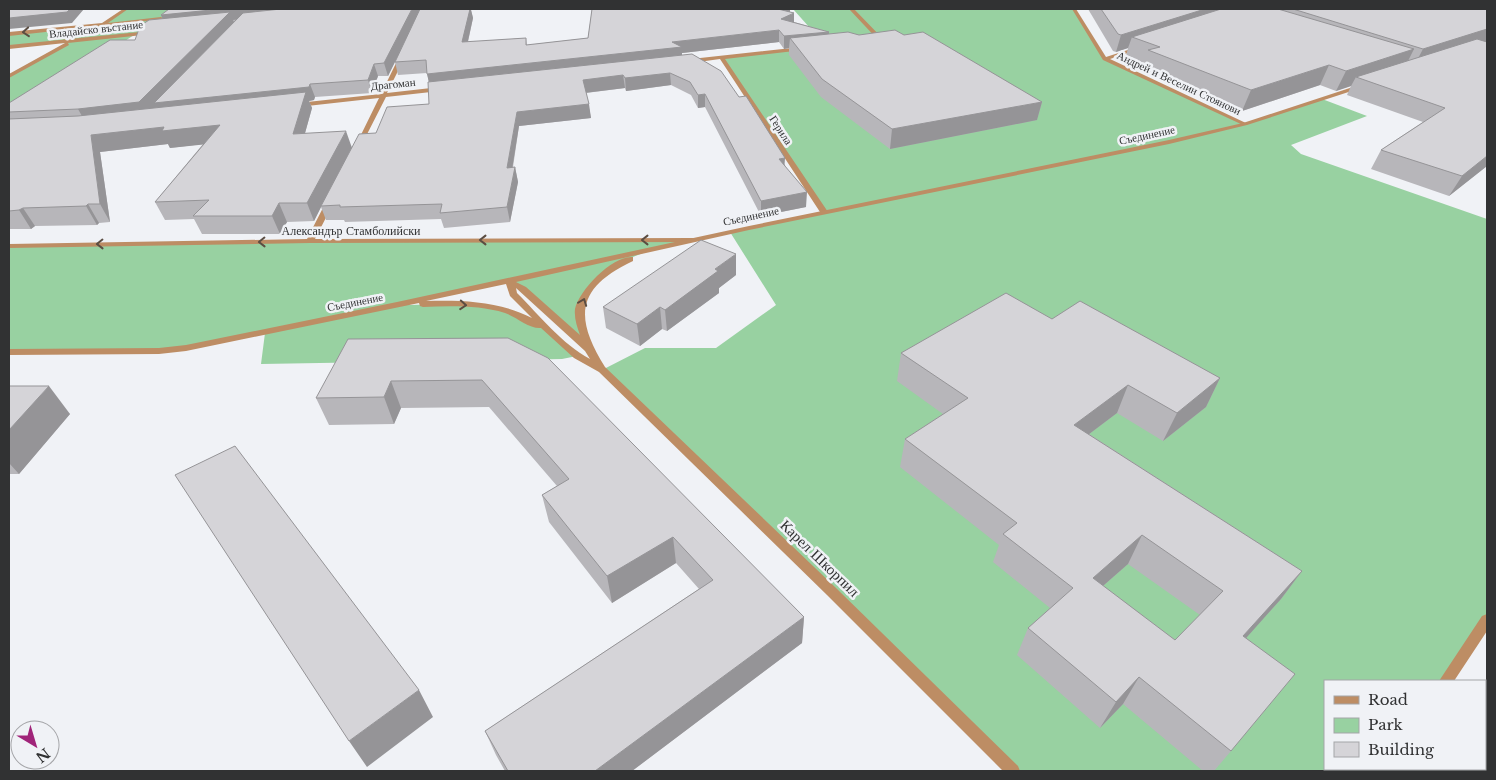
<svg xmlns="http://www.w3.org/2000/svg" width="1496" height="780" viewBox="0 0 1496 780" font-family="'Libre Baskerville',serif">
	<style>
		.green { fill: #98d1a1 }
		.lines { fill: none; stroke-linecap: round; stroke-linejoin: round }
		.minor { fill: #bd8d64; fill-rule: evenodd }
		.tertiary { fill: #bd8d64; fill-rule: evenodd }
		.wall { fill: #b7b6ba; fill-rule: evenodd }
		.shaded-wall { fill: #959497 }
		.building { fill: #d5d4d8; stroke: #959497; fill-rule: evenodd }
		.oneway { stroke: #5b4d42 }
		.labels { text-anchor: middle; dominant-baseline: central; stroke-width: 5; stroke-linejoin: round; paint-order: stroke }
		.far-street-label { font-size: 11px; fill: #313233; stroke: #f0f2f6 }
		.street-label { font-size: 12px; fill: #313233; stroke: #f0f2f6 }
		.near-street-label { font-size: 15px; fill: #313233; stroke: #f0f2f6 }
	</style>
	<rect width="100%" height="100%" fill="#f0f2f6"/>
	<path class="green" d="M126,9H363L134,35L9,117V76L70,42L9,47V34L100,25Z
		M793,9H1074L1105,59L1244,124L1322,99L1367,116L1291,145L1301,154L1487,219V620L1446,681H1325V769H1386L1384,771H1013L602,370L645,348H716L776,305L730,232L824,212L722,58L826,46Z
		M694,240C658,248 620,255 594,284C588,290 584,300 580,307L589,349L509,281L401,305C447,304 509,301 548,330C558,338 567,347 577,356L562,359L261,364L265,333L159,351L9,352V246L230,242Z"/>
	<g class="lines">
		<path class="minor" d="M123,9H128L108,23L161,17L164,19L9,36V32L102,23Z
			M849,9H854L884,40V42H880Z
			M1072,9H1076L1106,57L1140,46L1143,48L1110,59L1248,124L1243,125L1103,60Z
			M150,31L152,32V34L68,43L69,45L9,78V74L65,43L9,49V45Z
			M801,47L803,48V50L725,59L828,212L824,214L820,212L720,59L691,63L688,61L691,59Z
			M402,55L405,57L387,93L440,87L443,89L440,91L386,97L361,146L356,145L379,98L298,107L295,105L298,103L381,94L399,57Z
			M327,200H330L334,202L315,239L694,238L698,240L694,242L310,243L9,248V244L307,239Z"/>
		<path class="tertiary" d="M1362,84L1365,86L1364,87L1247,125L1169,144L749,230L516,282L526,287L580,335C577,327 574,318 575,309C579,290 613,255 633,257V261C576,288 574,317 605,367L835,587L1018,766L1020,771H1003L827,595L599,372L574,358L541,328C529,329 517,317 505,313C479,305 450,306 423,307L420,306L419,303L186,351L159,354L9,355V349L159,348L186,345L397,302L749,226L1169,140L1243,123ZM506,284L510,296L532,318C499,301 462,300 426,301ZM516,288L585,351L590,359C562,344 540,316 517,293Z
			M1487,614V631L1454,681H1439L1482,616Z
			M1377,769H1394L1393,771H1377Z"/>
	</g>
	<path class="wall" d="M592,9H790V12L794,22L829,32L828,34L859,35H904L1042,102L1037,120L890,149L821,97L789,55V48L784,49L779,42L682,53V55L785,165L806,207L761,216L705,107L698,108L691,95L671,85L626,91L625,88L586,93L591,118L519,126L513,167H515L518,182L510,222L444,228L441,219L345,222L344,220H326L321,207L314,221L287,222L280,234H202L194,219L165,220L155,202L203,144L170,148L168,144L100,152L110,222L99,223L97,225L35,226L31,229H9V103L135,40L163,19L161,15L471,10L473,18L468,42L526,38L527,45L588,38ZM399,54L395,62L398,75L427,73L429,82V104L351,147L305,133L312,108L309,101L314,100L315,97L372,93L378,76H388Z
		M1088,9H1487V166L1449,196L1371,169L1381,150L1423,122L1347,95L1351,86L1336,91L1320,85L1242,111L1142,70L1144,63L1126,56L1128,48L1116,52L1113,51L1094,19Z
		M736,275L719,288V293L667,331L662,329L640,346L606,328L603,307Z
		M1052,319L1220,378L1206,407L1163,441L1117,413L1089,434L1302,571L1281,599L1245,638L1231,751L1214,771H1203L1123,704L1100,728L1017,655L1028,628L1050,608L993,562L999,545L900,467L905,439L943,414L897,381L901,353ZM1128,564L1200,615L1175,640L1103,586Z
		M508,338L804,617L802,643L632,771H505L496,755L485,731L699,589L676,563L612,603L549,522L542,495L557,486L489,407L401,408L394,424L329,425L316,398Z
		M9,386L70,414L19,474H9Z"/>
	<path class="shaded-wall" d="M70,9H84L72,23L9,29V18Z
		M182,9H336L233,20L236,26L310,84L315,97L314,100L309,101L312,108L300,151L293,134L303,101L87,125L78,109L166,27L161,15Z
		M412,9H421L388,76L384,63Z
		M467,9H481L471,10L473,18L465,54L462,42Z
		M779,9H790V15L794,13V25L781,19Z
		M1205,9H1235L1132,37L1128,48L1116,52L1121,35Z
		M1487,29V39L1485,44L1414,66L1423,49Z
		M779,30V42L682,53V60L430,87L427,74L672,42Z
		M829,32L828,44L790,38L789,48L784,49V36Z
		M1414,49L1404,69L1356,77L1351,86L1336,91L1346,71Z
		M374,64L378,76L372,93L368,80Z
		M1329,65L1320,85L1242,111L1251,90Z
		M670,73L671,85L626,91L625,78Z
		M623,75L625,88L584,93L583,80Z
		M705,94V107L698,108V95Z
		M1042,102L1037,120L890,149L892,129Z
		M589,104L591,118L519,126L510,182L507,168L517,112Z
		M220,125L227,142L170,148L168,144L100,152L110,222L100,204L91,135L164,127Z
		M346,131L352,148L321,206V207L314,221L307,203Z
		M1487,156V166L1449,196L1462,176Z
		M785,158L784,172L779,159Z
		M515,167L518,182L510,222L507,207Z
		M807,192L806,207L761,216V201Z
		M279,203L287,222L280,234L272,216Z
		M88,204L99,223L97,225L86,206Z
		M23,208L35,226L31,229L19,210Z
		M736,254V275L719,288V293L667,331L665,310L715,269Z
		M660,307L662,329L640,346L637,324Z
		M1220,378L1206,407L1163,441L1177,413Z
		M391,381L401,408L394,424L384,397Z
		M1128,385L1117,413L1064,453L1074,425Z
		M49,386L70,414L19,474L9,463V430Z
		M1142,535L1128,564L1080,606L1093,578Z
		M673,537L676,563L612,603L607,576Z
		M1302,571L1281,599L1223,664L1243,636Z
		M804,617L802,643L632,771H595Z
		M1139,677L1123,704L1100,728L1116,702Z
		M419,690L433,717L367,767L349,741Z"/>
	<path class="building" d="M9,9H70L67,12L9,18Z
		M169,9H221L161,15Z
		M281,9H412L384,63L374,64L368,80L310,84L309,87L154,103L243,13Z
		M420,9H470L462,42L526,38V45L588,38L592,9H779H778L794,13L781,19L829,32L784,36L779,30L672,42L682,47L427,74L426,60L395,62Z
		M1101,9H1205L1121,35L1118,34Z
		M1221,9H1278L1414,49L1346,71L1329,65L1251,90L1148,50L1160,47L1132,37Z
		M1293,9H1487V29L1423,49Z
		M230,12L139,102L78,109L9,112V103L110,40H135L140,26L149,20Z
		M895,30L904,35L923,32L1042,102L892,129L822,79L790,38L848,32L859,35Z
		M1477,39L1487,42V156L1462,176L1381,150L1445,108L1356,77Z
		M692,54L721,71L739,97L746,96L785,158L779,159L807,192L761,201L705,94L698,95L690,82L670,73L625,78L623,75L583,80L589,104L517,112L507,168L515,167L507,207L440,213L442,204L340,207V205L321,206L359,134L376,133L387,107L429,104L428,82Z
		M306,92L293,134L346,131L307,203H279L272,216H193L209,200L155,202L220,125L162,131L164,127L91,135L100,204H88L86,206L23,208L19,210L9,211V119L78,116Z
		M701,240L736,254L715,269L718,271L665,310L660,307L637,324L603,307Z
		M1006,293L1052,319L1080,301L1220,378L1177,413L1128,385L1074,425L1302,571L1243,636L1295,674L1231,751L1139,677L1116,702L1028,628L1073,588L1003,534L1017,523L905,439L968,398L901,353ZM1142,535L1223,591L1175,640L1093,578Z
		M508,338L548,358L804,617L595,771H508L485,731L713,580L673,537L607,576L542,495L569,479L482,380L391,381L384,397L316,398L348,339Z
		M9,386H49L9,430Z
		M235,446L419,690L349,741L175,475Z"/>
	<defs><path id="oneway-chevron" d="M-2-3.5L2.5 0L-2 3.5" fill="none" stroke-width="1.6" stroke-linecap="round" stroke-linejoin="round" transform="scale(1.25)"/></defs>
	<g class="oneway">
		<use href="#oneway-chevron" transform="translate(26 32) rotate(175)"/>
		<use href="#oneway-chevron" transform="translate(483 240) rotate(180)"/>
		<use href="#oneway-chevron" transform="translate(645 240) rotate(180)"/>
		<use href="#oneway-chevron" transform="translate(262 242) rotate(179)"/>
		<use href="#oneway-chevron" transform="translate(100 244) rotate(179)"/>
		<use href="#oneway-chevron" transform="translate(583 302) rotate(-69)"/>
		<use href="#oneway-chevron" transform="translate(463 305) rotate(4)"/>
	</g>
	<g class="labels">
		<g class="far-street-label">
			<text transform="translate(96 29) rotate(-6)">Владайско въстание</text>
			<text transform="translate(1179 83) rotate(25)">Андрей и Веселин Стоянови</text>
			<text transform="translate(393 84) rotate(-6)">Драгоман</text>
			<text transform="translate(781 130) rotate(57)">Герила</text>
			<text transform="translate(1147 135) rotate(-12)">Съединение</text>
			<text transform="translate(751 216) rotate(-12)">Съединение</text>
			<text transform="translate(355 302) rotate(-11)">Съединение</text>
		</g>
		<g class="street-label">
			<text x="351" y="230">Александър Стамболийски</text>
		</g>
		<g class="near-street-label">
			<text transform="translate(820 558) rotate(44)">Карел Шкорпил</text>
		</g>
	</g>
	<rect width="1496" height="780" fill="none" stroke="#313233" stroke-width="20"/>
	<rect x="1324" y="680" width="162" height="90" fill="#f0f2f6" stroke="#a4a5a8"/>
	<rect x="1334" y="696" width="25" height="8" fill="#bd8d64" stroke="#a4a5a8"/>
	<text x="1368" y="705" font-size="15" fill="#313233">Road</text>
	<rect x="1334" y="718" width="25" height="15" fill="#98d1a1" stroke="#a4a5a8"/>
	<text x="1368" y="730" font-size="15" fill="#313233">Park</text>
	<rect x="1334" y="742" width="25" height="15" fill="#d5d4d8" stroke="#a4a5a8"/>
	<text x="1368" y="755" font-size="15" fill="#313233">Building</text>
	<g transform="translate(35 745) rotate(142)"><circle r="24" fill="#f0f2f6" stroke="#a4a5a8"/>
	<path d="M0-4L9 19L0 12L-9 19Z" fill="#a02479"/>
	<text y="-8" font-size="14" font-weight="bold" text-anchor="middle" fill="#313233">N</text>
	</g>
</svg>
